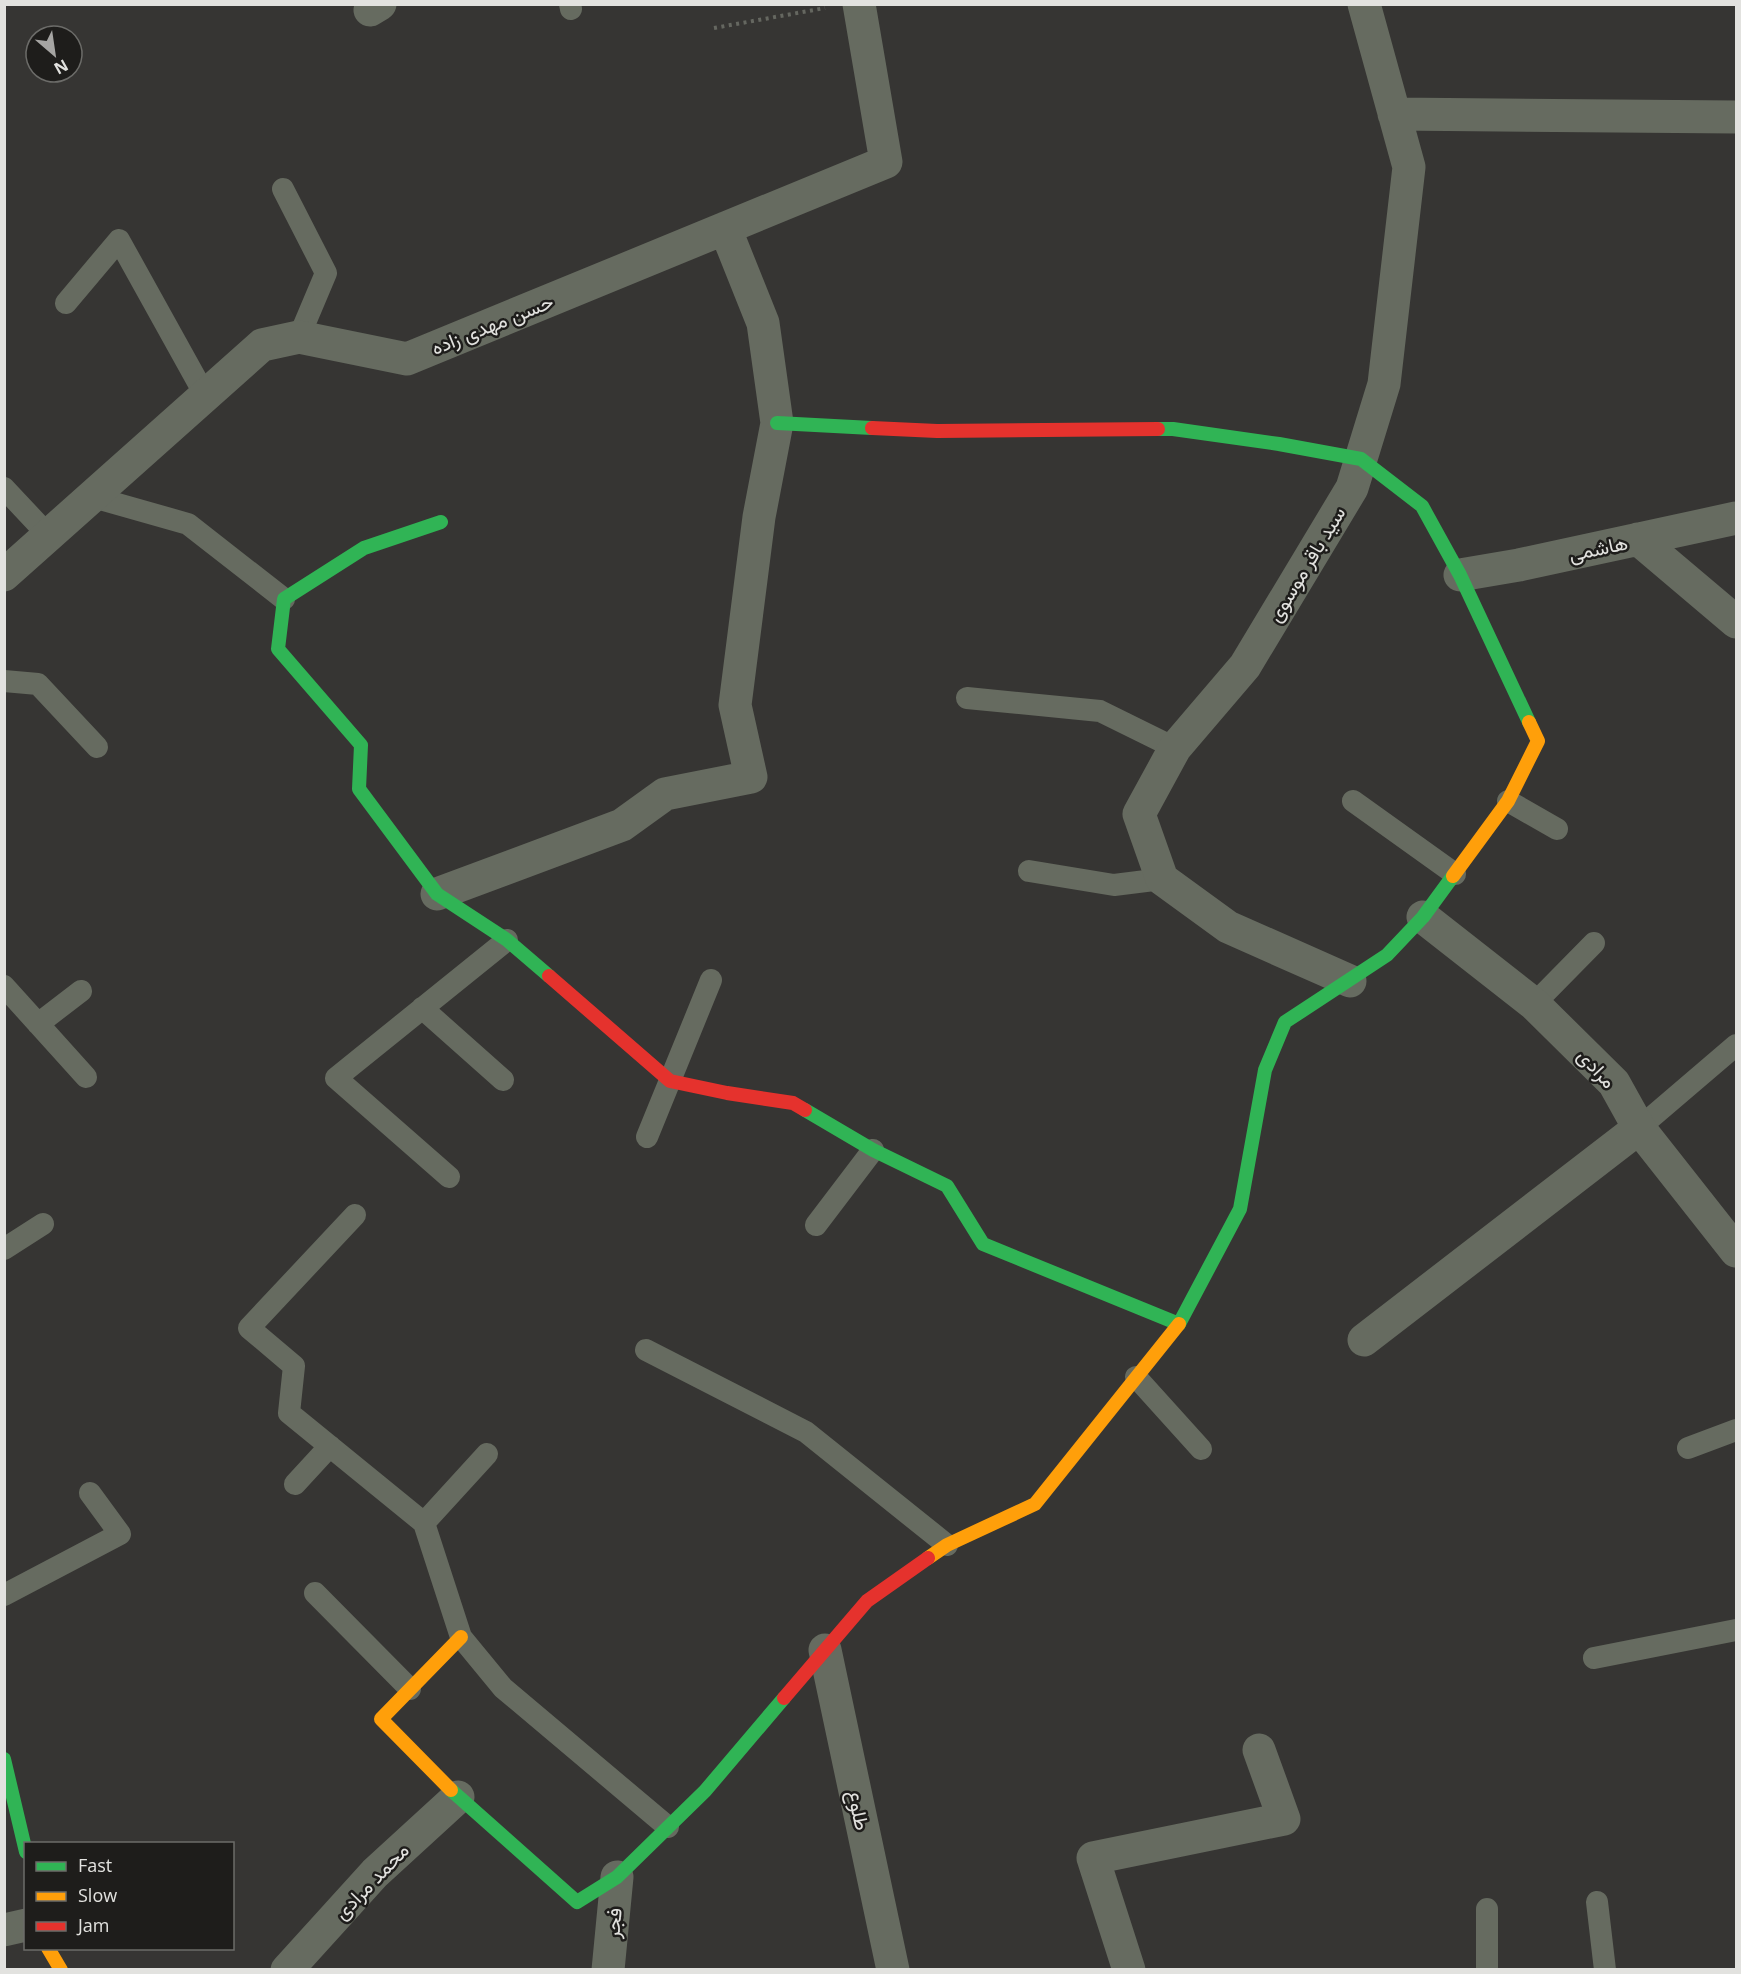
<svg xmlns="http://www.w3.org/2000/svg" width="1741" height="1974" viewBox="0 0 1741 1974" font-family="'Open Sans',Vazirmatn,sans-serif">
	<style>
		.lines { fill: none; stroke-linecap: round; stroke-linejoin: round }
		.path { stroke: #656760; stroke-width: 4; stroke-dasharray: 3 4.5; stroke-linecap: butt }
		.lane { stroke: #666b60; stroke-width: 22 }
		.street { stroke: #666b60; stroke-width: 33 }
		.fast { stroke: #30b455; stroke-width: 14 }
		.slow { stroke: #ff9f0a; stroke-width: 14 }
		.jam { stroke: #e5322d; stroke-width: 14 }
		.labels { text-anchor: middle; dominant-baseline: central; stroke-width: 5; stroke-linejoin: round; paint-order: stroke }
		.street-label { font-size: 20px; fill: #e2e2df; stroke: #1e1d1b }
	</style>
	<rect width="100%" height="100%" fill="#363533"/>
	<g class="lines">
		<path class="path" d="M714,28L825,8"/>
		<path class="lane" d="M570,4L571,9
			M283,189L326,273L299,337
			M66,303L119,240L205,395
			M4,488L49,536
			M93,497L188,524L284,599
			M4,681L38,684L97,747
			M967,698L1100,711L1175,748
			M1353,801L1455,874
			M1508,801L1557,829
			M1029,871L1114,885L1162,879
			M4,986L86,1077
			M1534,1004L1594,943
			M422,1008L503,1080
			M38,1024L81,991
			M1639,1128L1736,1045
			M647,1137L711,980
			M449,1177L336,1078L507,940
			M355,1215L249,1328L294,1366L289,1413L424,1523L461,1637L503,1688L668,1827
			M816,1225L873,1150
			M4,1249L43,1224
			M646,1350L806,1432L947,1545
			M1136,1377L1201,1449
			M1688,1448L1736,1430
			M295,1484L330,1446
			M424,1523L487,1454
			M315,1593L410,1689
			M4,1595L120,1534L90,1493
			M1594,1658L1736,1630
			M1597,1902L1605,1970
			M1487,1970V1909"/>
		<path class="street" d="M370,10L380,4
			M1394,114L1736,117
			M1638,539L1736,622
			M4,575L262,345L299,337L407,359L886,162L859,4
			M1460,575L1519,565L1736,518
			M437,894L622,825L665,794L751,777L735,705L759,517L777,423L763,323L725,228
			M1423,917L1534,1004L1614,1083L1639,1128L1736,1251
			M1350,981L1228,927L1162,879L1139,814L1175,748L1245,666L1352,488L1384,384L1409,167L1364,4
			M1364,1340L1639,1128
			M825,1650L893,1970
			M4,1930L26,1925
			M287,1970L375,1873L458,1797
			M608,1970L617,1877
			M1129,1970L1093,1858L1284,1819L1259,1750"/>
		<path class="fast" d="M777,423L872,428
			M1158,429H1173L1279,444L1361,459L1422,506L1460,575L1529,722
			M441,522L364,548L284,599L278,649L361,745L359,789L437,894L507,940L549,976
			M805,1110L873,1150L947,1186L983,1244L1179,1324
			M1179,1324L1240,1209L1265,1070L1285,1022L1387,955L1423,917L1453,876
			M4,1759L26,1852
			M451,1790L577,1902L617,1877L705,1791L784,1698"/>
		<path class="slow" d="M1453,876L1508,801L1538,741L1529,722
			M928,1558L947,1545L1035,1504L1179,1324
			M451,1790L381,1719L461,1637
			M48,1948L61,1970"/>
		<path class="jam" d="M872,428L937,431L1158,429
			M549,976L670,1081L727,1093L793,1103L805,1110
			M784,1698L867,1601L928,1558"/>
	</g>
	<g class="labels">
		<g class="street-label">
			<text transform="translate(492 324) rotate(-22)">حسن مهدی زاده</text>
			<text transform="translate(1598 548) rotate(-12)">هاشمی</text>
			<text transform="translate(1306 564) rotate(-59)">سید باقر موسوی</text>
			<text transform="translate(1597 1068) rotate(47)">مرادی</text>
			<text transform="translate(859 1810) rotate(78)">طلوع</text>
			<text transform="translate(371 1881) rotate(-46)">محمد مرادی</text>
			<text transform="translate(613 1923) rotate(-85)">فجر</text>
		</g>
	</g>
	<rect width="1741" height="1974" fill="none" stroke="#e2e2df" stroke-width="12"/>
	<rect x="24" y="1842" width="210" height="108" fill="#1e1d1b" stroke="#6c6c69" stroke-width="1.5"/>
	<rect x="36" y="1862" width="30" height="9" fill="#30b455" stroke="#6c6c69" stroke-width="1.5"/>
	<text x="78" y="1872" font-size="18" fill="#e2e2df">Fast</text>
	<rect x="36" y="1892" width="30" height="9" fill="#ff9f0a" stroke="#6c6c69" stroke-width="1.5"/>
	<text x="78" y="1902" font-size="18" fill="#e2e2df">Slow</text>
	<rect x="36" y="1922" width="30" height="9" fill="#e5322d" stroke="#6c6c69" stroke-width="1.5"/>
	<text x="78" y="1932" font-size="18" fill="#e2e2df">Jam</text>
	<g transform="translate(54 54) rotate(151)"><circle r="28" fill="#1e1d1b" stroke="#6c6c69" stroke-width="1.5"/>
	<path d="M0-4.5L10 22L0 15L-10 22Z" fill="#a6a5a3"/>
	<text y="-9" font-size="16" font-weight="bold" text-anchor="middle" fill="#e2e2df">N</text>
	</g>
</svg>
